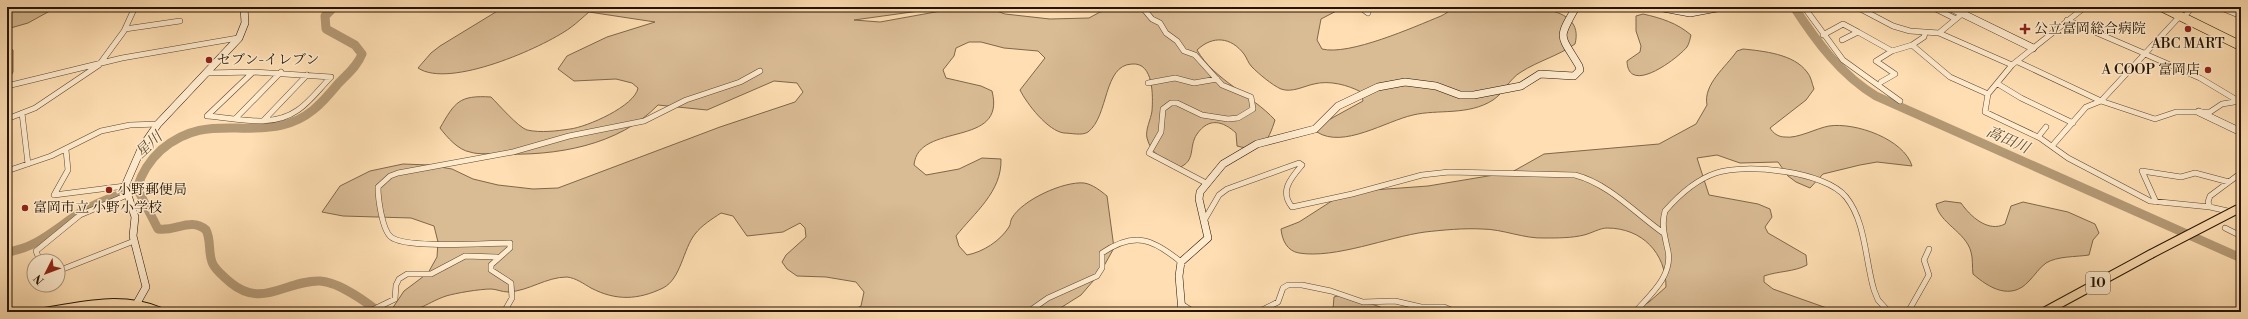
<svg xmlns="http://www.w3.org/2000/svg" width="2248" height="319" viewBox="0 0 2248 319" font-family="'Libre Bodoni','Noto Serif JP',serif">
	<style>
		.green { fill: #d9bb94; stroke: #7f674a }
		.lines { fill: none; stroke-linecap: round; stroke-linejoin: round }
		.river { stroke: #b49975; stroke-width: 9 }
		.street-casing { stroke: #5b462c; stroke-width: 6 }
		.secondary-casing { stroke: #251300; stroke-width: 8 }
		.primary-casing { stroke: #251300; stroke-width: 10 }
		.highway-casing { stroke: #251300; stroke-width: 10 }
		.street { stroke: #feeacd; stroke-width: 5 }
		.secondary { stroke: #feeacd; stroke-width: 7 }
		.primary { stroke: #fedeb2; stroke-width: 8 }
		.highway { stroke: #fedeb2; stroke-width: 9 }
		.primary-bridge-casing { stroke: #251300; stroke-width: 10; stroke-linecap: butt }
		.primary-bridge { stroke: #fedeb2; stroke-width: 8 }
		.poi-dot { fill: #8f2418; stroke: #feeacd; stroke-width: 1.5 }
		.labels { text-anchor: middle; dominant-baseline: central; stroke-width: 3; stroke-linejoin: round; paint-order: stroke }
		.shield { fill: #feeacd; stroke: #66543e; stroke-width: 1 }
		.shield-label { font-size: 13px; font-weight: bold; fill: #251300 }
		.poi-label { font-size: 14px; fill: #251300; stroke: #feeacd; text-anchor: start }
		.water-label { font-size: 15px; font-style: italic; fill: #654f35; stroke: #feeacd }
	</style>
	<rect width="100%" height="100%" fill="#fedeb2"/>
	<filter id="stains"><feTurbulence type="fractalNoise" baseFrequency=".005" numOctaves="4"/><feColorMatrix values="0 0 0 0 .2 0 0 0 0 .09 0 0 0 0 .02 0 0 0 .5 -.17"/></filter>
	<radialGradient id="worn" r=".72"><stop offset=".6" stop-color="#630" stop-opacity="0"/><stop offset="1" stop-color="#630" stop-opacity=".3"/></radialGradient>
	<path class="green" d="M7,7H57L28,23L7,29Z
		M504,7H948L854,20L880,22L963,7H986L1005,14L1050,19L1089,18L1100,12L1118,7L1215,9L1233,7H1344L1321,19L1317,40L1322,49C1349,56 1414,27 1441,16C1446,14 1451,9 1456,7C1467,4 1482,7 1493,7C1518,7 1586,2 1575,44C1558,56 1538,61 1521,72C1509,79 1504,93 1493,100C1468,116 1438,109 1413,115C1386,121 1343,149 1317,132L1323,123L1363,101L1361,92C1348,85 1329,80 1314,84C1304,86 1292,93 1281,89C1272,85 1259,74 1252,67C1248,63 1247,58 1244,54C1231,37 1213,35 1197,50C1214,80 1252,95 1275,120C1268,142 1262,153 1237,146L1236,133C1223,121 1209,117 1197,134C1188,147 1197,161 1178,168C1164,161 1151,154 1147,138C1145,130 1151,119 1152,111C1153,97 1154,62 1132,64C1103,65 1109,116 1088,132C1082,136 1071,133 1064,133C1048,131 1027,104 1020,90L1045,58L1038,51L1004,48L981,42H969L956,48L954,56L943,70L946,78L981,86L992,91C1007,149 918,121 914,165L926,175L959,169L982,158L1001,159C1002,192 974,213 956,236L959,246L967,255C983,252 1000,241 1009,227C1011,224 1010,221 1012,218C1022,200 1064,181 1084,183C1092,184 1101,191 1107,196L1114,248L1100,273L1081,295L1054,312H850L861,306L864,292L856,282L826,277L797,276L787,269L782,262L786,255L806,237L805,228L800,223L783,232L747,236L733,216L721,213C712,219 702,225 695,234C683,249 681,279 663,288C638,300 616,301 591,288C584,284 576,278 567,277C546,277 529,291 508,292C502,292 496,289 491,289C480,289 456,293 446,296C423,304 418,315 392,309L404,291L428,273L437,257L438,242L434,226L411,218L343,216L322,212L340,186L370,171L403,164L429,165L452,169L473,179L498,185L533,189L558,188L720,127L795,102L803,92L797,83L774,81L707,110L658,105C618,146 556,156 500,154C491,153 479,155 470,152C458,150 447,137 440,128C455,102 459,95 491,97C499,105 518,127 527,130C541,133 557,131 570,129C587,127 635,106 638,88L632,83L616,79L574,81L558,69L567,56L607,37L655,22L589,12C583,17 577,23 570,28C542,48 449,89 418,68L431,53L440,46Z
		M1643,14C1661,18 1677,23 1691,35C1690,39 1689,44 1687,47C1677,59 1628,96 1627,61L1640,52L1641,46L1636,31V16Z
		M7,47L13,50V72L7,83Z
		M1743,49C1763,51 1794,54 1807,72C1811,76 1812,84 1814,89L1806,100L1770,128C1773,133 1778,137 1785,137C1797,139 1817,128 1829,126C1855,122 1904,139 1912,166L1877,162L1860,165L1823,174L1810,188L1796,182L1788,176L1778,162L1740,163L1717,155L1697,158L1709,195L1758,204L1770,209L1772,217L1765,227L1768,233L1806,255L1807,265C1794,272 1778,271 1764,276V282L1773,289L1838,312H1633L1649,302L1666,287C1666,253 1642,228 1607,228C1600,228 1592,233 1584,235C1572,238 1558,238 1545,238C1524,239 1503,229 1482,229C1464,228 1443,230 1425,232C1388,237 1335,259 1299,253C1287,251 1282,240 1281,229L1299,222L1338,197L1373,190L1428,186L1512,172L1544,154L1659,144L1696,124L1707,105C1703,84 1726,67 1737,51Z
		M1945,201L1961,203C1970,216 1988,233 2005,224L2011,206L2023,202L2068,212L2095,224L2099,233L2093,240L2089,255C2076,257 2057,256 2046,263C2039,268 2035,275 2029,281C2011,301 1989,288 1973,274C1972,267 1973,258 1971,252C1966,232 1939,223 1936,204Z
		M1344,294L1394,312H1334L1333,309L1334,297Z"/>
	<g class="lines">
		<path class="river" d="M334,7L325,16L326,29L355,45L362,54C357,67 346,75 337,85C322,103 307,120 282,125C236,135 202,115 161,150C149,161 142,172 137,188L158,229C175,232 191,217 206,230C212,241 207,256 214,266C218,272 225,278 231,283C263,309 286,280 320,281C338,282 365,301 379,312
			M1794,7C1816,41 1841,75 1876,96L2241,258
			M7,252C39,248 59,225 85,210C101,200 120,195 137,188"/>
		<defs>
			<path id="street" d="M1142,7L1152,19L1160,23L1166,33L1177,41L1184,51L1195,55L1222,85L1251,97L1253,109L1238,118L1228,119L1202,115L1177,103H1171L1163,109L1161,132L1149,153L1206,183
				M1360,7L1368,13
				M1804,7L1843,60L1900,101
				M1857,7L1893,26L1910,31L1939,33L2012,65
				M1932,7L1956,19
				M2085,7L2012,65L1988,94L1985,112L2040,138L2068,158L2150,201L2210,207L2241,214
				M2219,7L2241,16
				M2187,13L2193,7
				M2067,20L2146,54
				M125,29L180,21
				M1925,33L1924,37L1912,45L1950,77L1988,94
				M1939,33L1962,14
				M1823,35L1843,24L1858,32
				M1842,40L1858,32L1892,51
				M2238,40L2241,37
				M2145,54L2200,78L2240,102
				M2018,62L2101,101
				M253,72L331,77C320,88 311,101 298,110C271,129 237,118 207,116Z
				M207,73L253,72
				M1881,82L1895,74L1876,61L1892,51L1912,45
				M1148,83L1175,78L1194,83L1217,79
				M1998,84L2021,98L2073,123
				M7,86L122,58L238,38
				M2101,101L2180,16
				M22,113L28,164
				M7,119L35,108L99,65L124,31L135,7
				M235,119L281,72
				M263,121L307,75
				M2038,137L2046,127
				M2052,146L2086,107L2101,101L2155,119L2176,112H2210L2222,104L2240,101
				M66,150L68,170L54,195L125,186
				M7,171L51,156L101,131L130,125L158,124
				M2156,202L2142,171L2181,177L2195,173L2229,182
				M2210,207L2208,202L2210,196L2241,173
				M1205,219L1219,195L1227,189L1299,163L1302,165C1291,178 1279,191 1292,207L1352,194L1422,175L1449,172L1575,175C1609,184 1634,212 1662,232
				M2225,228L2241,236
				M40,261L36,251L80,215L127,195
				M58,271L134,241
				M1183,305L1194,312
				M94,312L93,310L100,305
				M368,312L395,299L396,285L399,279L407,274H431L465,256L497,257
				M504,312L512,298L511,283L491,270V265L510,248V243C488,243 405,249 391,237C382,230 378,198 378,187L390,176L398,173L513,152L569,136L644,121L686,100L740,82L760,71
				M1028,312L1048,298L1097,276L1102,268V253C1135,231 1153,239 1181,262
				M1258,312L1278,302L1283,288L1288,285H1302L1331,291L1363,302L1395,301L1421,307H1444L1456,312
				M1635,312C1650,295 1673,276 1668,251C1665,237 1661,225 1665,211C1679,195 1695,180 1716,173C1746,163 1825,171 1846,197C1866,222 1865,260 1874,290L1878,300L1889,312
				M1908,312L1929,275L1924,260L1929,249"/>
			<path id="secondary" d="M1658,7L1690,13L1722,7
				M1949,7L2033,48
				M2199,112L2241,132
				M137,303L146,287L133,236L135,217L125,186L142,147L158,124L239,38L245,23L244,7
				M1182,312L1179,276L1181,262L1208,238L1199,199L1200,192L1223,164L1257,144L1315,129L1338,106L1378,87L1405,82L1436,86L1460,95H1474L1521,86L1540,74L1574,76L1580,70L1579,66C1560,34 1557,40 1576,7"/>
			<path id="primary" d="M45,312C85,305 123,296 161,312
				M2044,312L2151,254"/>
			<path id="highway" d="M2162,7L2241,46"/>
		</defs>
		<use href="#street" class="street-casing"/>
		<use href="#secondary" class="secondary-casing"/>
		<use href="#primary" class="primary-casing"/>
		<use href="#highway" class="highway-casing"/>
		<use href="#street" class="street"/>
		<use href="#secondary" class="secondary"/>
		<use href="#primary" class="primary"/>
		<use href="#highway" class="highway"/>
		<defs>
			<path id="primary-bridge" d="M2151,254L2238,209"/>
		</defs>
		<use href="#primary-bridge" class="primary-bridge-casing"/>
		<use href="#primary-bridge" class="primary-bridge"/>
	</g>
	<g class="poi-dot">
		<path d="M2023 23h4v4h4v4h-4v4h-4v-4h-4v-4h4z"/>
		<circle cx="2188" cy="29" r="4"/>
		<circle cx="209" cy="60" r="4"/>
		<circle cx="2208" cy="70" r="4"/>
		<circle cx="109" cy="190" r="4"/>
		<circle cx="25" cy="208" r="4"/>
	</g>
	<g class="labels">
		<rect class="shield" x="2086" y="272" width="24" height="22" rx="3"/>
		<g class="shield-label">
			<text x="2098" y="283">10</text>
		</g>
		<g class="poi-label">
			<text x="2034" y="29">公立富岡総合病院</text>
			<text x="2188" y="44" text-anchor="middle">ABC MART</text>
			<text x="217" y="60">セブン-イレブン</text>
			<text x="2200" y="70" text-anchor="end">A COOP 富岡店</text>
			<text x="117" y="190">小野郵便局</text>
			<text x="33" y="208">富岡市立 小野小学校</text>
		</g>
		<g class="water-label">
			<text transform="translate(2008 140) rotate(24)">高田川</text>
			<text transform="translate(149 145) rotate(-43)">星川</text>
		</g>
	</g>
	<rect width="2248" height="319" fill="none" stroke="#fedeb2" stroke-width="24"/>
	<rect x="8" y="8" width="2232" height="303" fill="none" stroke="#251300" stroke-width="2"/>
	<rect x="12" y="12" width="2224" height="295" fill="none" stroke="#251300"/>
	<g transform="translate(46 273) rotate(228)"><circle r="19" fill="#feeacd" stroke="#a7947b"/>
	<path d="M0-3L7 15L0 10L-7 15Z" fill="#8f2418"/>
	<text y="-6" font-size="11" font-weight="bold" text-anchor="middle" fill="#251300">N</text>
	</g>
	<rect width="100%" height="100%" filter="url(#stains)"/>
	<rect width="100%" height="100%" fill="url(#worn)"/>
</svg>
